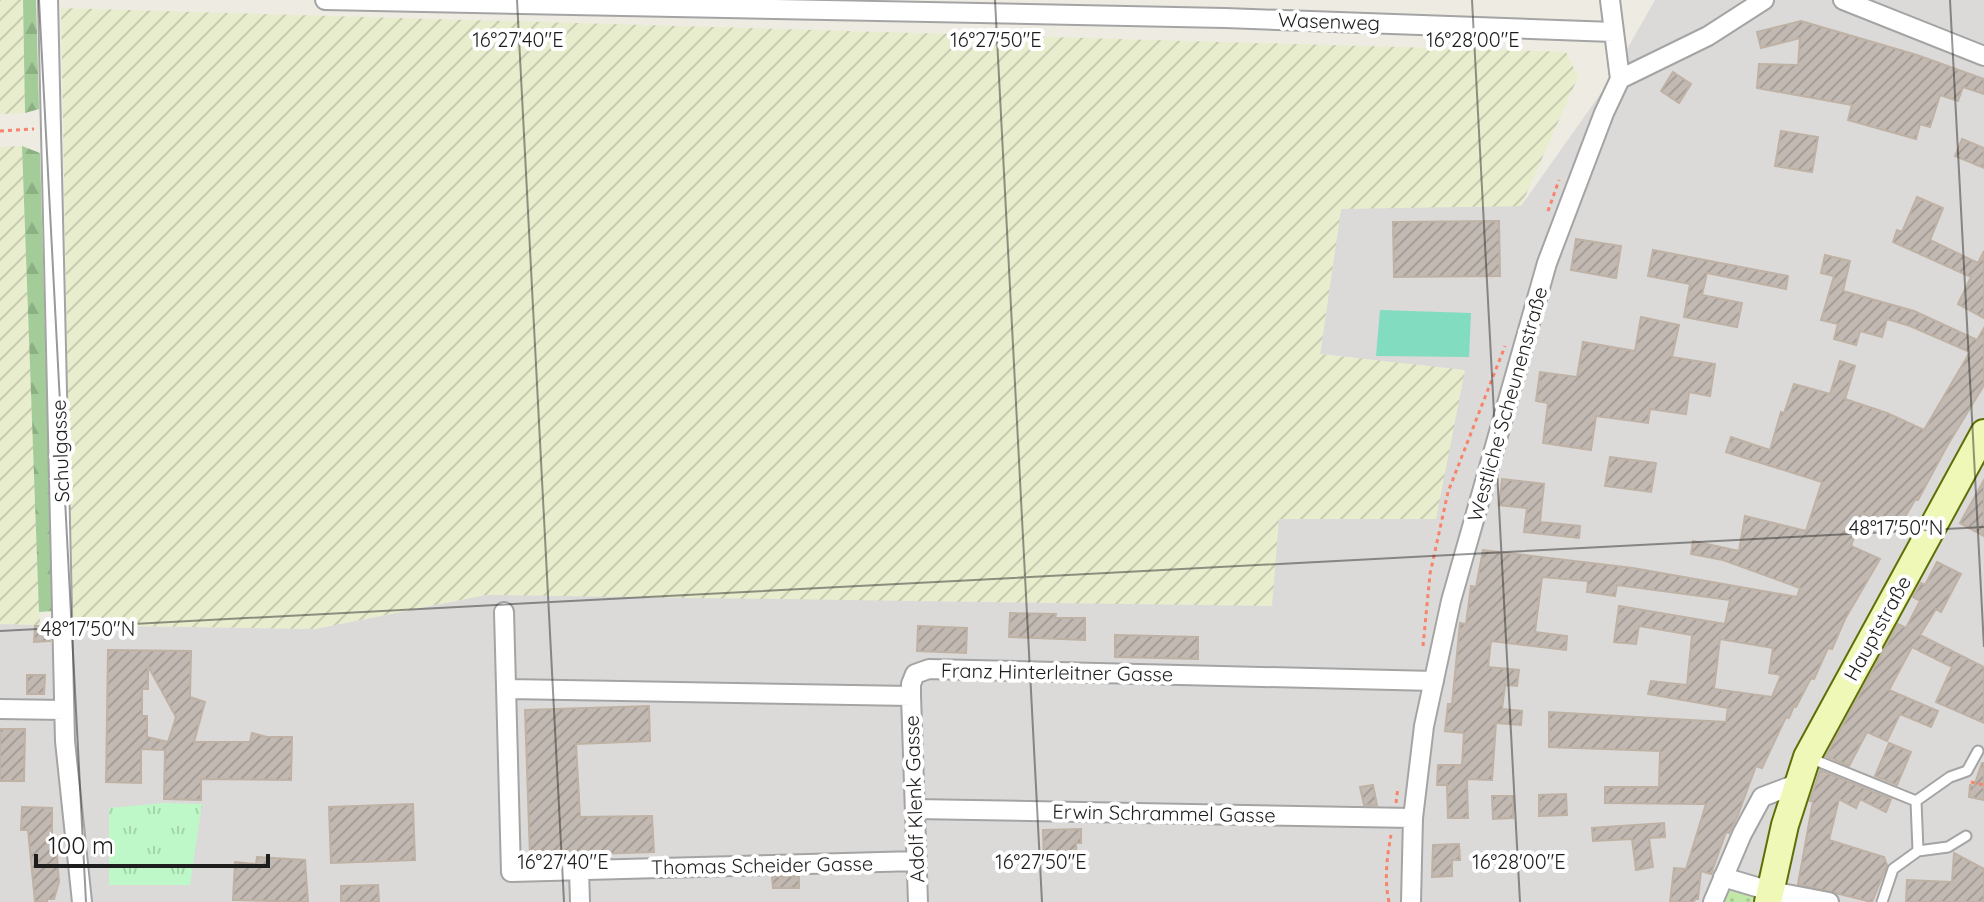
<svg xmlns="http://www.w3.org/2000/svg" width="1984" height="902" viewBox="0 0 1984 902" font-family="Quicksand,sans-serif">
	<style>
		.residential { fill: #dbdad9 }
		.farmland { fill: url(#farmland-furrows) }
		.grass { fill: url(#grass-dots) }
		.forest { fill: url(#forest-firs) }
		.park { fill: url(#park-tufts) }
		.pitch { fill: #81dcc0 }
		.building { fill: url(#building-hatch); stroke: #bfb2a5; stroke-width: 2; fill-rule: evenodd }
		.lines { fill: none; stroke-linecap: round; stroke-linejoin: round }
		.lane-casing { stroke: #a4a4a4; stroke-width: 13 }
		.street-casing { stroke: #a4a4a4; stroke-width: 22 }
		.secondary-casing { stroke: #5d7007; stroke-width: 30 }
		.path { stroke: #f7846a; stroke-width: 3; stroke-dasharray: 4 4; stroke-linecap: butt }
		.lane { stroke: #fff; stroke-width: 9 }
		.street { stroke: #fff; stroke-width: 18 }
		.secondary { stroke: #eff8b6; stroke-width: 26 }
		.ticks { fill: none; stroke: #1d1d1d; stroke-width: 2; stroke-opacity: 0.45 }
		.labels { text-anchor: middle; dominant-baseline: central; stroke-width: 8; stroke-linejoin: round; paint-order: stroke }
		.street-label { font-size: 20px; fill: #1d1d1d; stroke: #fff }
		.ticks-label { font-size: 20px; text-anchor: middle; fill: #1d1d1d; stroke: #fff; stroke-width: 8; stroke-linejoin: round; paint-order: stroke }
	</style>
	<defs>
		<pattern id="farmland-furrows" width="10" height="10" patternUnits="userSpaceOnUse" patternTransform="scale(2)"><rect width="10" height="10" fill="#e8edcd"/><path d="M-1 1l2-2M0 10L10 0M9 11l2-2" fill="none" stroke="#c7cbb0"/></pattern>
		<pattern id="grass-dots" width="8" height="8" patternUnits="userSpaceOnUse" patternTransform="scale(2)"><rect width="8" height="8" fill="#c2e8a8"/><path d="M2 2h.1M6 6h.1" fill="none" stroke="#a6c790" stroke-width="1.8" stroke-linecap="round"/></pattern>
		<pattern id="forest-firs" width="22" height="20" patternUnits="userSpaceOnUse" patternTransform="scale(2)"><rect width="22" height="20" fill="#a3cc98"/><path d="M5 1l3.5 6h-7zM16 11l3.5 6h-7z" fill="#8caf83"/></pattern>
		<pattern id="park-tufts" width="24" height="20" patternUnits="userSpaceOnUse" patternTransform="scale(2)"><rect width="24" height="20" fill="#bff8c8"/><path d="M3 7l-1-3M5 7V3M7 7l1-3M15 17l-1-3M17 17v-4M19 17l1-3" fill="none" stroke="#a4d4ab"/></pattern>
		<pattern id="building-hatch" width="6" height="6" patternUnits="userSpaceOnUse" patternTransform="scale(2)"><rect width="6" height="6" fill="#c2bab2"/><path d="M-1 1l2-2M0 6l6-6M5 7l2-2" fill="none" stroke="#a69f99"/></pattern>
	</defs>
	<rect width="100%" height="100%" fill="#eeebe2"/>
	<path class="residential" d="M1655,0H1984V902H0V624L315,629L485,595L1279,519L1465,371L1320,354L1341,208L1521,206L1606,86Z"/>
	<path class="farmland" d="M0,0H23L25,113L0,114Z
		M61,8L1566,52L1578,77L1521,206L1341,209L1320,354L1465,370L1436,519H1279L1272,606L485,595L315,629L72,625Z
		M22,146L40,625L0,624V147Z"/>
	<path class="grass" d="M1753,883L1757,884L1752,902H1722L1724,890L1749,895Z"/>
	<path class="forest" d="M23,0H36L39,109L25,113Z
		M22,146L40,153L53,611L39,612Z"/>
	<path class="park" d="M163,803L202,804L190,885H109V808Z"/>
	<path class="pitch" d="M1380,310L1471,313L1469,357L1376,356Z"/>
	<path class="building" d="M1801,21L1917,55L1984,79V94L1963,87L1958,101L1940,95L1930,127L1920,124L1916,139L1848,120L1852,105L1757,88L1759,64L1798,65L1800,38L1761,48L1757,32Z
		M1673,72L1691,84L1679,103L1661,91Z
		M1781,131L1818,137L1812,172L1775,166Z
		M1962,139L1984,148V168L1955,156Z
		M1917,197L1943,208L1930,240L1978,263L1984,251V318L1958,304L1971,277L1893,242L1897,230L1902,232Z
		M1499,221L1500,276L1394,277L1393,222Z
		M1576,239L1621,246L1616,278L1571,270Z
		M1653,250L1788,276L1786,289L1707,273L1702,295L1742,303L1737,327L1684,317L1690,284L1648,276Z
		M1825,255L1850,261L1843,291L1914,311L1977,340L1984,328V385L1947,446L1918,500H1915L1896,532L1862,513L1851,546L1880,559L1845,619L1832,649L1828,648L1814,679L1811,678L1796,707L1794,706L1789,718L1786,717L1762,768L1756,766L1737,817L1729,833L1726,832L1711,874L1701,871L1698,899H1695L1694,902H1670L1674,868L1686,869L1706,804L1605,803V787H1659L1660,751L1549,747V712L1726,722L1728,708L1648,694L1651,681L1687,685L1692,635L1639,626L1636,644L1614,642L1619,606L1725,624L1730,600L1617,585L1615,596L1587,592L1588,581L1542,577L1535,632L1567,636L1566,650L1491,641L1488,667L1519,670L1517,686L1505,685L1502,709L1522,711L1521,725L1496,723L1492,780L1467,779L1468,818H1448L1447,785H1437L1438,765H1462L1464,733L1445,731L1448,704H1452L1460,623L1466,624L1471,586L1476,587L1483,550L1633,568L1797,597L1800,588L1723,560L1691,554L1693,541L1739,551L1745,516L1806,531L1822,482L1726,452L1731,437L1770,450L1781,412L1784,413L1794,384L1830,394L1840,361L1855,366L1845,399L1887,413L1924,430L1970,352L1910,326L1887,319L1882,337L1860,331L1856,345L1834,339L1838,324L1821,320L1834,276L1821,273ZM1720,639L1773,648L1769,673L1781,675L1772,697L1714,689Z
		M1641,317L1679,325L1672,357L1715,364L1710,396L1689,392L1686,414L1650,409L1648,423L1596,416L1591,450L1543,443L1548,403L1536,401L1540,372L1577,377L1583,342L1635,351Z
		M1610,457L1656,463L1651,492L1605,486Z
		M1502,479L1544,484L1540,522L1580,526L1579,538L1524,532L1527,508L1499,505Z
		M1984,480V536L1960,523Z
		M1937,562L1961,574L1941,612L1936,609L1920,635L1984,667V723L1936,702L1952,667L1912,647L1889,690L1938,711L1931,727L1900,714L1887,741L1867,732L1849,766L1826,756L1898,624L1906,628L1920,601L1913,597L1921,583L1925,585Z
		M1010,613L1056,614L1055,618H1085V640L1009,637Z
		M35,626H50V641L34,642Z
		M918,626L967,628L966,653L917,651Z
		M1115,635L1198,637V659L1115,657Z
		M108,650L191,651L190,697L205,702L194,742H250L252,733L267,737H292L291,780L201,779V800L164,799L165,750L141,749V783L106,782ZM148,666L176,717L168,742L147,737V716H142V689H148Z
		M27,675H45L44,694H27Z
		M649,706L650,741L576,744L580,817L652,816L654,852L530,856L525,710Z
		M0,729H25L24,781H0Z
		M1889,743L1911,752L1897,785L1875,776Z
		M1982,763H1984V800L1969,797L1970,785L1974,786Z
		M1820,770L1891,799L1886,812L1860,799L1856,808L1839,799L1829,840L1884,857L1887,865L1872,902L1798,884L1813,801H1810Z
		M1373,785L1377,805H1364L1360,787Z
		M1566,794L1567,815L1539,816V795Z
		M1492,796H1513V818L1493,819Z
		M413,804L415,860L331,863L329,807Z
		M22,807L52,808V845L56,844L59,882L54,899H47V902H35L28,830H21Z
		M1664,823L1665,837L1649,838L1653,867L1636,870L1632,839L1593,841L1592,828Z
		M1081,829V843H1076L1077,863L1044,864L1043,830Z
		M1459,844L1460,860H1452V876L1432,877L1433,845Z
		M1954,853L1984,869V902H1906L1907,880L1952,882Z
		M257,857L305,860L308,902L233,900L235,862L256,864Z
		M799,876V888H773L772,877Z
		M378,885L379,902H341V886Z"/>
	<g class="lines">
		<defs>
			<path id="lane" d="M1810,758L1916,801
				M1918,851L1948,847L1966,836
				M1882,902L1893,869L1918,851L1916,801L1950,777L1967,771L1978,751"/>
			<path id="street" d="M48,0L65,741L82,902
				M325,0L1225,18L1613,32
				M1610,0L1620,79
				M1843,0L1984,56
				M504,612L511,872L917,861
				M506,689L911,696V684L915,674L929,669L1434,681
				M911,696L918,902
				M0,709L64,710
				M915,809L1413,818
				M579,870L580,902
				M1723,877L1770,891L1829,902
				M1411,902L1413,818L1424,726L1451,601L1547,263L1604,113L1620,79L1708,36L1764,0
				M1713,902L1742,834L1762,797L1799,783"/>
			<path id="secondary" d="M1768,902L1785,825L1807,757L1984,433"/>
		</defs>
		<use href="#lane" class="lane-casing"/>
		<use href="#street" class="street-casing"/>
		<use href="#secondary" class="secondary-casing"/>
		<path class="path" d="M0,131L34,129
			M1548,211L1559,180
			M1423,646L1430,574L1448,492L1505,346
			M1971,782L1984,785
			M1396,803L1398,787
			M1389,902C1384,879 1387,857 1391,835"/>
		<use href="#lane" class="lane"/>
		<use href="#street" class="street"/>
		<use href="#secondary" class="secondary"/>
	</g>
	<path class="ticks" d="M39,0L86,902M517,0L564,902M995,0L1042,902M1472,0L1520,902M1950,0L1984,647M0,631L1984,527"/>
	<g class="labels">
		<g class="street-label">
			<text transform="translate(1329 21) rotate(2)">Wasenweg</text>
			<text transform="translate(1507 404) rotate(-74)">Westliche Scheunenstraße</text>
			<text transform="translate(60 451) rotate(-92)">Schulgasse</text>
			<text transform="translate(1877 628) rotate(-61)">Hauptstraße</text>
			<text transform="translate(1057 672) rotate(1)">Franz Hinterleitner Gasse</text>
			<text transform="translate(914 799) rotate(-92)">Adolf Klenk Gasse</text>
			<text transform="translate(1164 813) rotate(1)">Erwin Schrammel Gasse</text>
			<text transform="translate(762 865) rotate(-1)">Thomas Scheider Gasse</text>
		</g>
	</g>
	<g class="ticks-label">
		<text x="518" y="47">16°27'40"E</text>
		<text x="996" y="47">16°27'50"E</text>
		<text x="1473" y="47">16°28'00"E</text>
		<text x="1896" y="535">48°17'50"N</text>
		<text x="88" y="636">48°17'50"N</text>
		<text x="563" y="869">16°27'40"E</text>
		<text x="1041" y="869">16°27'50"E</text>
		<text x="1519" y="869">16°28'00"E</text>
	</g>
	<path d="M36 854v12h232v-12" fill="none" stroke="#1d1d1d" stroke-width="4"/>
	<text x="48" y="854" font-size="24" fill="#1d1d1d" stroke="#ffffff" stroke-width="6" paint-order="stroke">100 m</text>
</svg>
